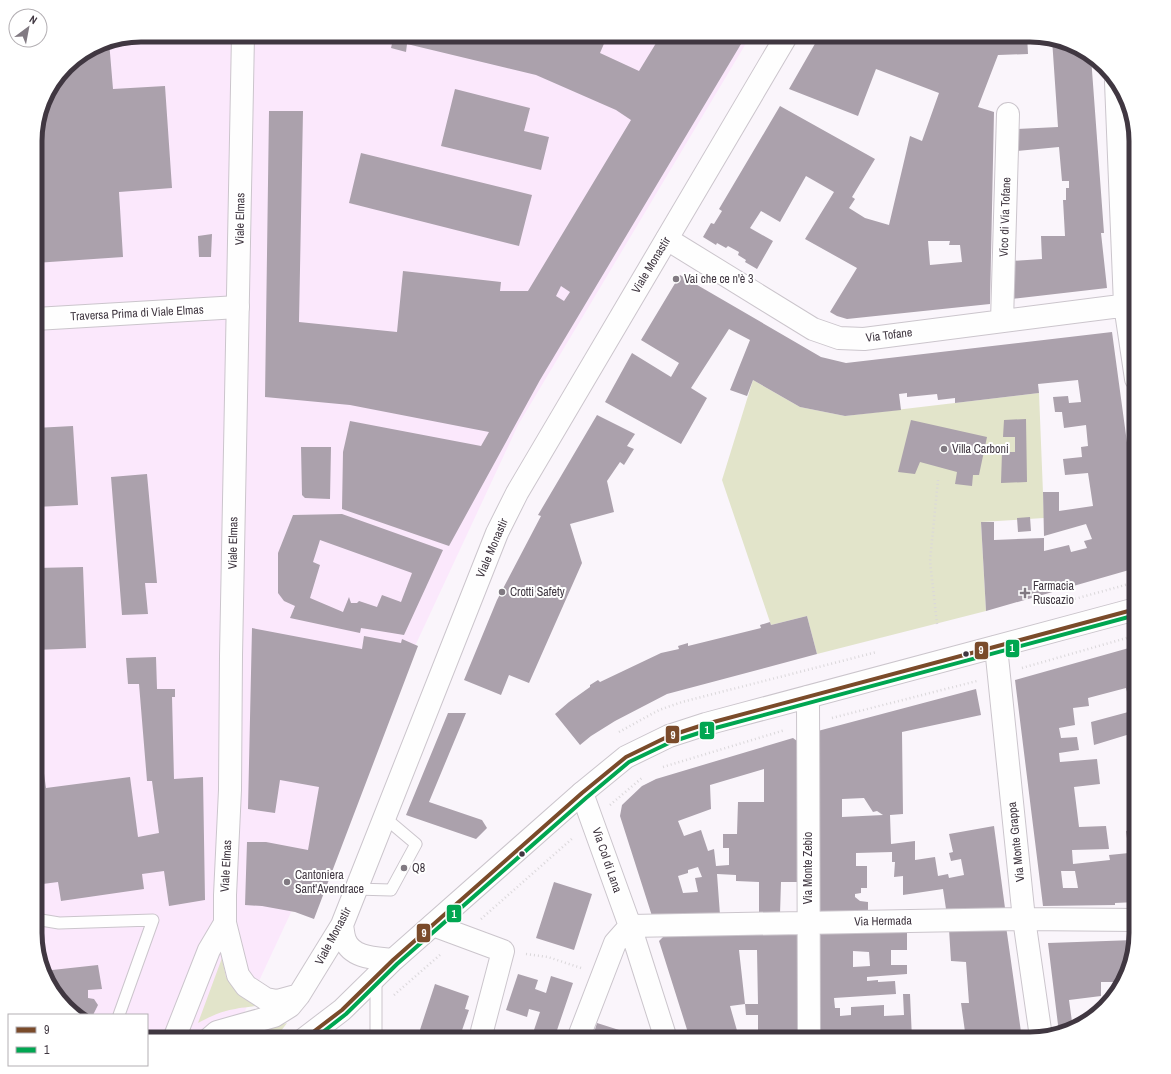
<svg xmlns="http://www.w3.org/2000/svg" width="1171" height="1074" viewBox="0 0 1171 1074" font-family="'Archivo Narrow',sans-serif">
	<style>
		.built { fill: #fbe8fc }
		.green { fill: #e2e4ca }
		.building { fill: #aba1ac; fill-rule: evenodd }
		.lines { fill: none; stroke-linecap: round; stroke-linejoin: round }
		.lane-casing { stroke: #cbc5cc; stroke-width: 13 }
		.street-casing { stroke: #cbc5cc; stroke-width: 24 }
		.secondary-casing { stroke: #cbc5cc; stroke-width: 24 }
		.path { stroke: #dad7da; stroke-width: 2.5; stroke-dasharray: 1 3; stroke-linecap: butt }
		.lane { stroke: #fefefe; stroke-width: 11 }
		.street { stroke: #fefefe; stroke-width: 22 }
		.secondary { stroke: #fefefe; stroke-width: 22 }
		.bus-1-casing { stroke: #fff; stroke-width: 7 }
		.bus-2-casing { stroke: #fff; stroke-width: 7 }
		.bus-1 { stroke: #7a4b2a; stroke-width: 4 }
		.bus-2 { stroke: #00a651; stroke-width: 4 }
		.poi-dot { fill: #817a82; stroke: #fff; stroke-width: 1.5 }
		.bus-dot { fill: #403741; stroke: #fff; stroke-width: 1.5 }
		.labels { text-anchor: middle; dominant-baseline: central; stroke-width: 4; stroke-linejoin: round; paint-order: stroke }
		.street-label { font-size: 12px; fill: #403741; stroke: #fff }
		.poi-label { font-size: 12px; fill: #403741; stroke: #fff; text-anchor: start }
		.rim { fill: none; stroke: #403741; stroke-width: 5 }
		.line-badge { stroke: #fff; stroke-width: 1.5 }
		.badge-label { font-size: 11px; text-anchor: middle; font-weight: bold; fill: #fff }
	</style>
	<rect width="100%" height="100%" fill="#faf5fb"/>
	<path class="built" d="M141,35H751L518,425L232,1039H147V1015H77L66,1008L43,974L35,940V134L46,94L71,61L101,43Z"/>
	<path class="green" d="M753,380L800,407L845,416L1039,393L1044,518L981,522L986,611L817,654L807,616L771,625L722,480Z
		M222,958L226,977L242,997L256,1006C230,1009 220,1011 198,1023Z
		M287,1023L275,1039H229L231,1038Z"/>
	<path class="building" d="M394,35H546L545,39L551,41L553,35H597L606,39L600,53L639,71L661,35H735L744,39L540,380L449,546L342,509L343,452L350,421L481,446L489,432L350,405L265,397L269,111H303L299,322L397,332L403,271L501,282L500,291H528L631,120L616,110L536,75L407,44L406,52L391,48ZM561,286L570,292L564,301L556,296Z
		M820,35H1027L1028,54L998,55L978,107L994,112L990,304L847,319L837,316L830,312L857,268L805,239L834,192L806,176L780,222L761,211L750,228L773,241L757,269L745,262L746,260L738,255L739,252L728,246L726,248L717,243L716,245L703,237L711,223L714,224L722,211L719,209L780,106L875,159L852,197L855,199L849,208L865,218L889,225L910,136L922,141L939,93L876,69L858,116L789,89ZM928,241H950L949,245H960L962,262L930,265Z
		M1052,39L1071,43L1091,57L1104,233H1101L1107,288L1011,299L1012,261L1042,259L1041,236H1065L1063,200H1066V188H1069V181H1062L1059,147L1017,151V129L1058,127Z
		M109,41L113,89L165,86L172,188L119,192L123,257L35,263V134L46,94L71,61L101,43Z
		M455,89L530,108L524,131L549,137L541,170L441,146Z
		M1133,128L1136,134V145H1135Z
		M361,153L532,195L519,246L349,203Z
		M212,234L211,257H199L198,236Z
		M680,275L821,357L846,363L1112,332L1136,509V568L986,611L981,522H994V540L1044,538V551L1069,545L1071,552L1087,548L1084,541L1092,539L1086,524L1044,536L1043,492H1059V511L1093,506L1088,473L1065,475L1063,459L1082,457L1081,447L1088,446L1086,425L1064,428L1062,412H1055L1053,397L1068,396L1069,403L1081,402L1078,380L1038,384L1039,393L955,403V398L938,400L937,394L907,397V393L899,394L901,410L845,416L800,407L753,380L747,396L730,390L750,340L729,329L691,388L707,398L681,444L605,402L632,353L671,377L679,363L641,340Z
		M597,415L635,434L627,446L634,449L624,465L620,462L607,481L614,512L570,524L582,563L529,683L509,675L501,695L464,680L497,600L541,516L538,515Z
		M1026,419L1027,482L1001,483L1002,452H1015V437H1003L1004,420Z
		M911,420L987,437L979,475H973L972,486L955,484L957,472L920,462L915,474L898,472Z
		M73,426L78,505L35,507V428Z
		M301,447H331L330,499L305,498L302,495Z
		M147,474L157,583H145L148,614L122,615L111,477Z
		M342,514L443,550L404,635L361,628L360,633L290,618L295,606L284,601L278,593V553L293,515ZM320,540L412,573L401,602L382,595L377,607L359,601L357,603H351L349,597L343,612L310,598L320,565L313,562Z
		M1030,517L1031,531L1018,532L1017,518Z
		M83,567L86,648L35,650V568Z
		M807,616L817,654L667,694L615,721L591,736L580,745L555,714L569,702L590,687V685L598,680L600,682L661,653L679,649L678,646L688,643V646L761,628L760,625L770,622L771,625Z
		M252,628L362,649L364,636L401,643L402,639L418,646L314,919L295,912L262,906L245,905L247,842H266L308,850L319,787L280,780L275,813L248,809Z
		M1136,646V745L1132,746L1130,734L1094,745L1091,722L1132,711L1126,688L1088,698L1089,706L1073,708L1075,725L1059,728L1061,738L1077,737L1079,750L1059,753L1060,762L1097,759L1100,784L1074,787L1079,827L1106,826L1109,849L1072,850L1073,864L1110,860L1109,855L1129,853L1126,831L1136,832V902L1115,903V905L1043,906L1015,680ZM1061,871H1075L1078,888H1063Z
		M156,657L157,689H175V697H172L174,779L203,777L205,900L169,906L164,871L142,874L144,889L61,901L58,882L35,885V737H39L46,788L130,777L138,837L159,833L152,781H147L139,684H128L126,658Z
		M976,689L981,715L902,732L903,814L890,815L891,844L915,841V860L935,857L938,876L948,874L949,878L964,875L961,859L951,861L949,853L953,852L949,834L994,826L1005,908L946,909L943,889L903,895V876L894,877L895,862H892V852L856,853V866H867V888H861V893L855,894V897L860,901L868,902V912H817L814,732ZM864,798L873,812L877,811L883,815L842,817V799Z
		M448,713H466L429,802L482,820L487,828L476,839L406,815Z
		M793,738L797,741V882H781L780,914L759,915V882L736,881V875L717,874L720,915L652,916L620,816L622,805L642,786L656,779ZM764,769V802H738L737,834H723V848H729V865L716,866L714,849L708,851L701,830L684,836L678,821L711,809L710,785ZM698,867L702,877L695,878L698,892L683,893L678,876L688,873V870Z
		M1132,763H1136V787H1135Z
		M554,882L592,894L574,950L536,938Z
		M1006,926L1022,1039H966L961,1003H969L966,962L951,961L949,929Z
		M799,930L798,1039H690L659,941L664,936ZM739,950H757L758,1004H745L746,1015H758V1035L738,1034L730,1006L745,1004Z
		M907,930V950H891V965H907V974L867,977V981L878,980V982L895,981L896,994L834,998L835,1008H840V1016L851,1015V1007L884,1005V1016L904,1015L903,994H910L912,1039H817L816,932ZM853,951L869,952L870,966L853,967Z
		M1135,940L1128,974L1122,982H1101V996L1069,1000L1073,1029L1059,1033L1048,943Z
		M98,965L102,989L88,990V998L94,999L98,1005L93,1015H77L66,1008L43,971Z
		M518,974L538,980L535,989L546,993L551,976L573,983L554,1039H531L540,1012L529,1009L527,1017L506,1010Z
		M435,984L469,996L465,1009L469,1010L459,1039H417Z
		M597,1023L635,1035L634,1039H592Z"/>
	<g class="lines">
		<defs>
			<path id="lane" d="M355,889L391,890L416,844L384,817
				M35,919L59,923L153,920L119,1015
				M373,1039L376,1033V978"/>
			<path id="street" d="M1116,82L1125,305L1136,379
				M667,239L813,329L839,338L864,339L1136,304
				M35,319L238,307
				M1002,321L1008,114
				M996,647L1024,919L1041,1037
				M808,697L809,1039
				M582,793L630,926L666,1039
				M433,925L503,951L482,1031L484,1039
				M578,1039L615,943L630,926L1024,919L1136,920"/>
			<path id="secondary" d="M225,923L238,975L246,986L266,999L277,1001L299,995
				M342,925C343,930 343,935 345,940C352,959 378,958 393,960
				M174,1039L209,950L225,923V895L230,790L231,656L243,35
				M209,1039L217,1032L274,1016L290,1006L299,995L342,925L497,533L517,493L787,35
				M304,1039L342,1010L393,960L582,793L626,757L669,736L706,724L1136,609"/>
		</defs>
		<use href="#lane" class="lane-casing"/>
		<use href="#street" class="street-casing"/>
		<use href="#secondary" class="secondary-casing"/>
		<path class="path" d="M1071,600L1136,582
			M937,624L930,561L938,480
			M1022,668L1130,637
			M832,718L977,681
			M619,732L659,710L682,702L877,652
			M663,767L785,730
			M610,805L643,777
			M481,919L574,837
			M526,954L548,957L581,968
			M394,995L441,954"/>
		<use href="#lane" class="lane"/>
		<use href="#street" class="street"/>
		<use href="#secondary" class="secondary"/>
		<defs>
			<path id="bus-1" d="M304,1039L342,1010L393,960L582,793L626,757L669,736L706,724L1136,609"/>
			<path id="bus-2" d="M314,1039L346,1014L397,964L586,798L629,762L671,742L708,730L1136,615"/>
		</defs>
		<use href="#bus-1" class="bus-1-casing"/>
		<use href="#bus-2" class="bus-2-casing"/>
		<use href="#bus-1" class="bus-1"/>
		<use href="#bus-2" class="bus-2"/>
	</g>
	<g class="poi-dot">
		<circle cx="676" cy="279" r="4"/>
		<circle cx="944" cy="449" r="4"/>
		<circle cx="502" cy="592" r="4"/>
		<path d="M1023 587h4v4h4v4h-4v4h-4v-4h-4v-4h4z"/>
		<circle cx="404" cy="868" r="4"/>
		<circle cx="287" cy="882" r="4"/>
	</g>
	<g class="bus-dot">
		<circle cx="966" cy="654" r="3.5"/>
		<circle cx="522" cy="854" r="3.5"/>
	</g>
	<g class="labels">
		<g class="street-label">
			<text transform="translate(1005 217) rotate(-88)">Vico di Via Tofane</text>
			<text transform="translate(240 219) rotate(-89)">Viale Elmas</text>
			<text transform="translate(651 265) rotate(-59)">Viale Monastir</text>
			<text transform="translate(137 313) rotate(-3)">Traversa Prima di Viale Elmas</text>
			<text transform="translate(889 335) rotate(-7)">Via Tofane</text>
			<text transform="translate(233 543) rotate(-89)">Viale Elmas</text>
			<text transform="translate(492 548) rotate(-67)">Viale Monastir</text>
			<text transform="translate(1016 842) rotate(-96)">Via Monte Grappa</text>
			<text transform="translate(607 860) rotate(71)">Via Col di Lana</text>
			<text transform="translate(226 866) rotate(-87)">Viale Elmas</text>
			<text transform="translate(808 868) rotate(-90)">Via Monte Zebio</text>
			<text transform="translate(883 921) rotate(-1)">Via Hermada</text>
			<text transform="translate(333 936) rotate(-62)">Viale Monastir</text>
		</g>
		<g class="poi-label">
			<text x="684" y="279">Vai che ce n'è 3</text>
			<text x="952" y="449">Villa Carboni</text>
			<text x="1033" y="586">Farmacia<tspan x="1033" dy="14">Ruscazio</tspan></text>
			<text x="510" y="592">Crotti Safety</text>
			<text x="412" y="868">Q8</text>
			<text x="295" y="875">Cantoniera<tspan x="295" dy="14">Sant'Avendrace</tspan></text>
		</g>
	</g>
	<path d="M0 0H1171V1074H0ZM141 42H1030A99 99 0 0 1 1129 141V933A99 99 0 0 1 1030 1032H141A99 99 0 0 1 42 933V141A99 99 0 0 1 141 42Z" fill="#fff" fill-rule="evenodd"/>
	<path class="rim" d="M141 42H1030A99 99 0 0 1 1129 141V933A99 99 0 0 1 1030 1032H141A99 99 0 0 1 42 933V141A99 99 0 0 1 141 42Z"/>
	<g class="line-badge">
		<rect x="1005" y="639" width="15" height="19" rx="4" fill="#00a651"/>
		<rect x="974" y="641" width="15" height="19" rx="4" fill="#7a4b2a"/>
		<rect x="699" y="721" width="16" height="19" rx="4" fill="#00a651"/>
		<rect x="665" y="725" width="15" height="19" rx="4" fill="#7a4b2a"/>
		<rect x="446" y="904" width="16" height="19" rx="4" fill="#00a651"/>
		<rect x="416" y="923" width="15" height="20" rx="4" fill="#7a4b2a"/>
	</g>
	<g class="badge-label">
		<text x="1012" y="652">1</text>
		<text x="981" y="654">9</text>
		<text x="707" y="734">1</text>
		<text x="673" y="739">9</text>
		<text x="454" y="918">1</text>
		<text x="424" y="937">9</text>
	</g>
	<rect x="8" y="1014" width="140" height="52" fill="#ffffff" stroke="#b3afb3"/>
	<rect x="16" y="1027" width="20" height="6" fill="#7a4b2a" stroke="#b3afb3"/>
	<text x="44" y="1034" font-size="12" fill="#403741">9</text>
	<rect x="16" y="1047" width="20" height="6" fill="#00a651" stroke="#b3afb3"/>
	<text x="44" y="1054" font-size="12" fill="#403741">1</text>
	<g transform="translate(28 28) rotate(32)"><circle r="19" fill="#ffffff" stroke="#b3afb3"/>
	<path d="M0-3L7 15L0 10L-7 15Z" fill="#817a82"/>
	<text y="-6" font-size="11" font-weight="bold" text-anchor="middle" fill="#403741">N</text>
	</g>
</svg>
